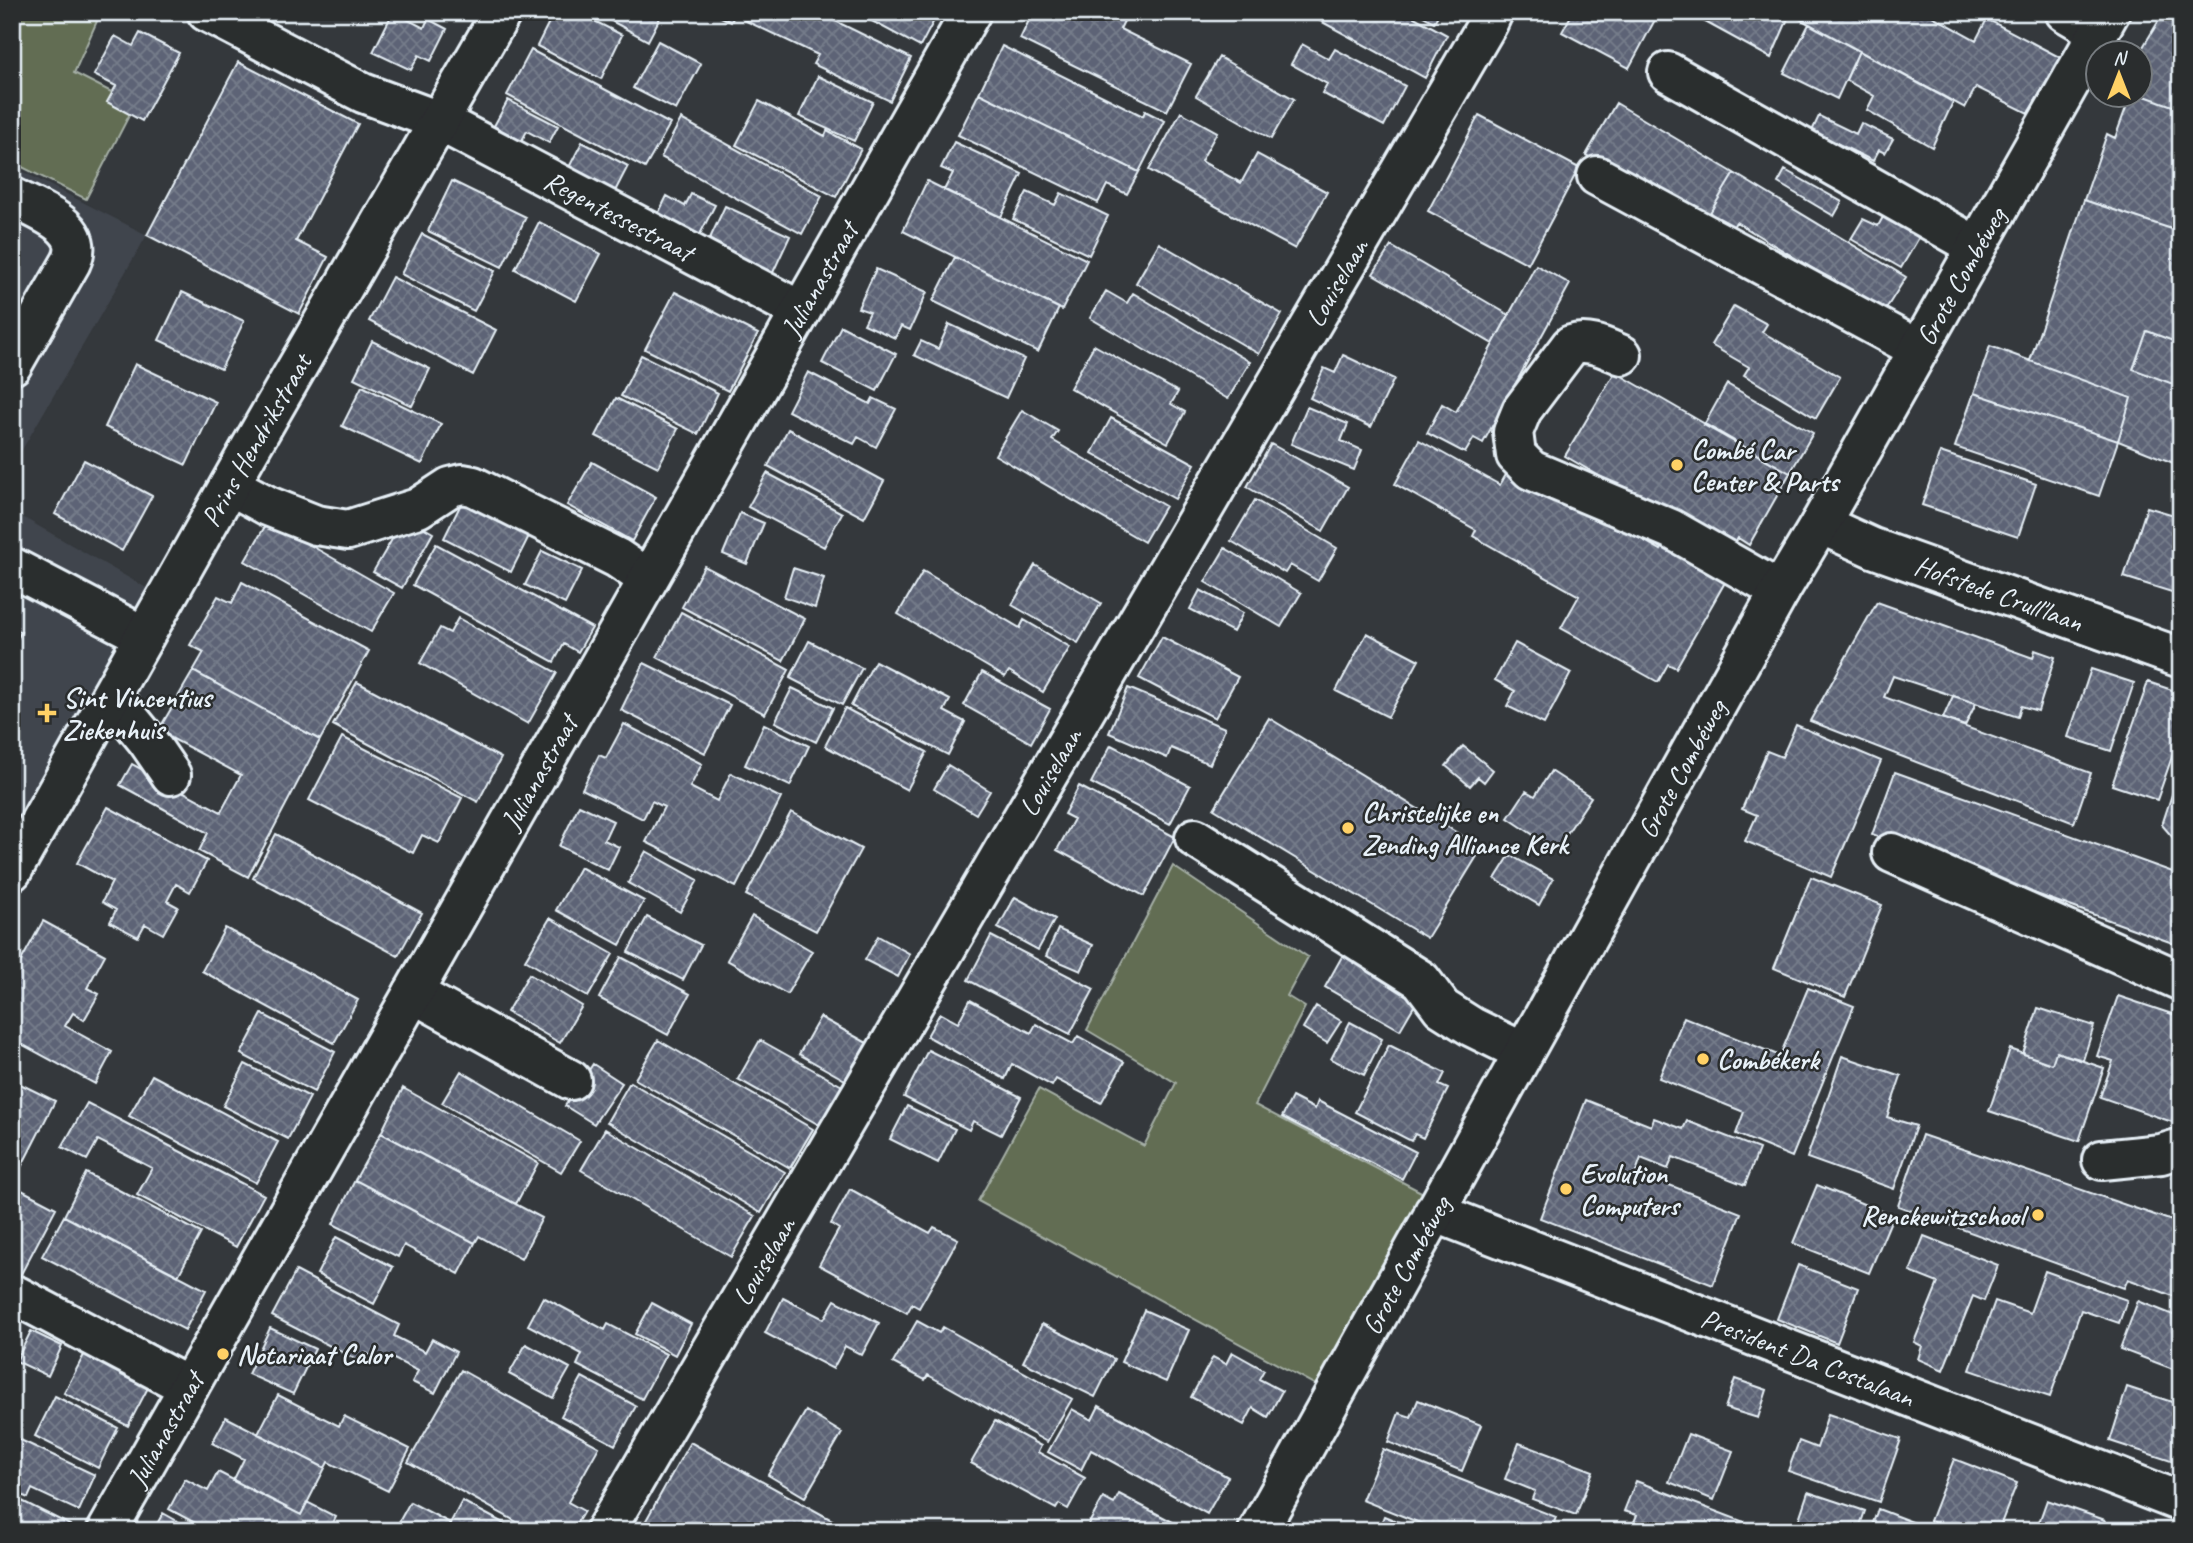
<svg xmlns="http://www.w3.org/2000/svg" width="2193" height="1543" viewBox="0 0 2193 1543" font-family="Caveat,sans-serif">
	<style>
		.built { fill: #40454d }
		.grass { fill: #626d53; stroke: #a5afa6; stroke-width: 2 }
		.building { fill: url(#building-cross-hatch); stroke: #e8f1f8; stroke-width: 2 }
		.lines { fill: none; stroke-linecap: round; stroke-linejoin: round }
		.minor-casing { stroke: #e8f1f8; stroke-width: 44 }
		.minor { stroke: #2a2d2e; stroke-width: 38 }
		.poi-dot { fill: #ffd166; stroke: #2a2d2e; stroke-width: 2.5 }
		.labels { text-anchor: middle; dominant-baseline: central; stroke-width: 5; stroke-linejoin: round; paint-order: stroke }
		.street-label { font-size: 28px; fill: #e8f1f8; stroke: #2a2d2e }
		.poi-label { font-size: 28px; font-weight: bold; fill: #e8f1f8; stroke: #2a2d2e; text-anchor: start }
	</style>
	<defs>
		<pattern id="building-cross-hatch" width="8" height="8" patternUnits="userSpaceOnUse" patternTransform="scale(1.75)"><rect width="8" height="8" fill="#5d6476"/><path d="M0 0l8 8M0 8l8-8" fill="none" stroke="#747b8a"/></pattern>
	</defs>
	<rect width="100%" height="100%" fill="#34383c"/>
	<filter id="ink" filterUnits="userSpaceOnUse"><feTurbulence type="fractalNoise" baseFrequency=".0143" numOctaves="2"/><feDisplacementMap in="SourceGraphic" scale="14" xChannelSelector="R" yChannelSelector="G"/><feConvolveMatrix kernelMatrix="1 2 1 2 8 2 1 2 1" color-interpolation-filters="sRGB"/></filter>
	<g filter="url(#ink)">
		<path class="built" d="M12,166L147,235L12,467Z
			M12,511L150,590L12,837Z"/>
		<path class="grass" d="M12,12H101L74,73L135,104L86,199L12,162Z
			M1173,866L1308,957L1287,996L1305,1007L1255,1105L1427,1195L1321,1388L978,1201L1039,1089L1144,1146L1176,1083L1087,1030Z"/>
		<path class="building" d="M393,12L424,28L428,19L447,29L431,61L419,55L411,70L373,52Z
			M554,12H577L622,35L601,79L537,46Z
			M595,12H663L648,41Z
			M711,12H736L731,22Z
			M748,12H829L827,17L911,58L890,101L813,64L818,55L744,20Z
			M855,12H936L938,13L920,47Z
			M1033,12L1128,13L1120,29L1191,64L1167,111L1020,39Z
			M1304,12H1405L1447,35L1425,78Z
			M1416,12H1440L1434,22Z
			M1573,12H1643L1656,18L1629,68L1562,32Z
			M1687,12H1787L1790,14L1771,58Z
			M1787,12H1925L1976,40L1987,19L2061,58L2028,113L1976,87L1965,108Z
			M2164,12H2181V109L2139,94L2140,52Z
			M1809,24L1859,51L1837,99L1784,73Z
			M140,33L179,53L142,121L107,102L116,86L94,75L115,36L133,46Z
			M658,41L701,64L676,110L633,88Z
			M1302,44L1329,59L1335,49L1405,86L1384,126L1322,93L1327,84L1291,64Z
			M1002,46L1143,116L1145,111L1165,121L1139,172L979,93Z
			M531,50L670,124L645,168L507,95Z
			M1859,51L1953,102L1932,147L1867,110L1874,96L1846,80Z
			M1219,57L1294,99L1271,139L1196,96Z
			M238,62L358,124L296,241L328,257L299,314L147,235Z
			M818,76L873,102L854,141L799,116Z
			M979,93L1139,172L1127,194L1107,185L1098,203L958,135Z
			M2131,94H2139L2181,109V232L2084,200L2107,134L2115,138Z
			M508,100L558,126L549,143L527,131L516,151L488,137Z
			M759,101L825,136L827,131L861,149L836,197L736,145Z
			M1616,103L1734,173L1705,221L1586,155Z
			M1181,112L1217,132L1201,161L1241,183L1257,154L1327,192L1295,249L1149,170Z
			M1479,115L1579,168L1528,264L1428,211Z
			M1819,116L1856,134L1861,123L1893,139L1885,153L1879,150L1873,161L1812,131Z
			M681,119L822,196L802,234L661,157Z
			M582,142L628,166L610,201L564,177Z
			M954,142L1022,174L1001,217L944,190L953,173L941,168Z
			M1785,170L1842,202L1834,216L1778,183Z
			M1734,173L1906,277L1884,312L1736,222L1728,235L1705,221Z
			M452,181L526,217L502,267L428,231Z
			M927,181L1087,260L1062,310L903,231Z
			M1027,192L1055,205L1061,193L1108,216L1089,255L1013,219Z
			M691,194L715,205L694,246L652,226L667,196L685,206Z
			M2084,200L2181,232V466L2118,441L2131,398L2030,361Z
			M725,206L790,236L770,279L705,249Z
			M1888,208L1924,229L1901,268L1851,239L1863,219L1878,226Z
			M539,222L601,254L576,301L515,269Z
			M422,234L495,271L474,311L401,274Z
			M1159,243L1282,314L1259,354L1136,283Z
			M1391,246L1509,315L1493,344L1373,274Z
			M955,257L1059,308L1038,352L933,301Z
			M1536,265L1570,284L1483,443L1474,438L1465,453L1427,433L1442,404L1456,412Z
			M876,269L927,292L910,330L901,326L895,338L864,324L870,312L858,308Z
			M392,277L496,330L473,375L369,321Z
			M1106,291L1127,303L1133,293L1250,362L1228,399L1090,318Z
			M182,292L244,321L221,369L159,340Z
			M675,292L758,334L728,391L645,349Z
			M1734,306L1767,324L1762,332L1840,377L1816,418L1744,375L1749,367L1711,345Z
			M949,324L1024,359L1006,398L914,355L921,341L938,349Z
			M841,326L896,354L877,391L822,363Z
			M2147,331L2181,344V387L2133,369Z
			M372,341L430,369L412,406L354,378Z
			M1094,345L1178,392L1171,404L1185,412L1168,443L1070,388Z
			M1990,346L2131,398L2118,441L1974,393Z
			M641,355L718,393L698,434L621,396Z
			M1343,355L1394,379L1371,427L1310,398L1324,368L1335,373Z
			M135,364L216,402L186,465L105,427Z
			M808,372L870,404L873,398L896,409L876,447L858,437L854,444L788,411Z
			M1615,372L1790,473L1749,545L1738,538L1730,552L1565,456Z
			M1727,384L1813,433L1790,473L1704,425Z
			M362,386L441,424L422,464L342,426Z
			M1974,393L2118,441L2099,496L1955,447Z
			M616,398L678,429L658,467L596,436Z
			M1307,407L1348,424L1341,441L1362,450L1354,470L1291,444Z
			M1022,410L1058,431L1052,440L1165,506L1144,542L995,455Z
			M1111,418L1195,464L1175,499L1092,453Z
			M788,429L884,481L864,518L768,466Z
			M1419,440L1500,485L1511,466L1661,550L1669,534L1732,570L1676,668L1668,664L1658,682L1561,628L1579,596L1473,536L1476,530L1395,484Z
			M1271,444L1348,487L1323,531L1247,487Z
			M1940,452L2036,484L2018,537L1922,505Z
			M84,460L152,496L122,551L55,514Z
			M592,462L656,497L632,541L567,505Z
			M767,473L842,513L824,547L748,507Z
			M465,496L532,530L511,572L444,538Z
			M1255,500L1337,548L1318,581L1290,565L1285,573L1231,541Z
			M2147,507L2181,517V595L2124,577Z
			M740,513L764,523L747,564L723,554Z
			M405,517L433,533L402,588L373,572Z
			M268,521L394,593L371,632L245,561Z
			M436,544L592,628L578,652L564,644L554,662L413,585Z
			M1225,548L1301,593L1281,627L1205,582Z
			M542,551L582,570L565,604L525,585Z
			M1035,565L1101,603L1078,643L1012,605Z
			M704,566L805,619L783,661L682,607Z
			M793,568L824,578L815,608L784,597Z
			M923,571L1020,628L1024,620L1070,647L1043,692L1009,671L1005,677L898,614Z
			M242,582L369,651L320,740L193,671L204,652L190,645L218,596L232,603Z
			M1200,590L1243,613L1233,632L1190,609Z
			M1877,602L2033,658L2035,650L2055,657L2038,711L2021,706L2018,717L1893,676L1884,697L2091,773L2074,823L1810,721Z
			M681,612L789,670L765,714L657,657Z
			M458,618L557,673L528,724L420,663L440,628L450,633Z
			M12,627L21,632L12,649Z
			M1367,633L1419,660L1388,717L1336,691Z
			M1162,637L1238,677L1215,718L1139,678Z
			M809,641L862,668L842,705L790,678Z
			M1515,643L1571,673L1544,724L1507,706L1515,691L1495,680Z
			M875,661L950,700L944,711L965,722L948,755L851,706Z
			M644,663L730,705L705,753L621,710Z
			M2091,669L2134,683L2111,751L2068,737Z
			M193,671L320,740L248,877L199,851L208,833L120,785L132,764L221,812L241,775L158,731Z
			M982,672L1050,709L1031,743L964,705Z
			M357,682L501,758L478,802L333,725Z
			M2148,682L2181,693V731L2157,800L2112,785Z
			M792,688L833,708L816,742L775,722Z
			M1128,688L1225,728L1210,764L1171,748L1167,758L1109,733Z
			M1953,696L1976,703L1965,726L1943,718Z
			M845,708L927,752L907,790L825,746Z
			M1269,718L1482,848L1427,938L1214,809Z
			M624,724L702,764L690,787L717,801L731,773L781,798L736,887L646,842L664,807L652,801L643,819L582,789L599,755L606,758Z
			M764,724L809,746L790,786L745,765Z
			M1796,725L1881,761L1831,877L1745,841L1757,815L1742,809L1767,751L1782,757Z
			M342,737L462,798L439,843L422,835L413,853L309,800Z
			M1111,745L1190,786L1170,824L1091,783Z
			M1463,746L1493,770L1484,782L1478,777L1470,786L1446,766Z
			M948,765L990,791L976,814L934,789Z
			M2181,767V847L2162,825Z
			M1551,771L1591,797L1556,850L1508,818L1526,791L1535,796Z
			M1895,772L2181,875V946L1872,835Z
			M1079,786L1175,837L1144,896L1057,850L1074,819L1064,814Z
			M579,805L613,821L604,840L619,847L608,870L559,846Z
			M108,807L207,861L190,892L176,884L167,901L178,907L163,934L145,924L138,937L110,922L116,910L102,902L112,882L77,863Z
			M791,812L861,849L816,931L746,895Z
			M276,834L422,913L398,956L253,878Z
			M646,851L698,880L680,912L628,883Z
			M1510,855L1553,879L1539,905L1495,879Z
			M580,867L644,901L620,945L556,910Z
			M1811,877L1882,905L1845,997L1774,968Z
			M1015,897L1055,919L1038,950L998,928Z
			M752,916L812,951L787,994L727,960Z
			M647,917L701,945L683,980L628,952Z
			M550,918L613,954L588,997L525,960Z
			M43,921L105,955L87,988L99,994L84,1020L73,1013L65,1026L112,1052L95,1084L12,1039V977Z
			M225,928L358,1000L334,1043L202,971Z
			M1058,929L1093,945L1081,971L1046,956Z
			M878,936L910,954L898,977L865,960Z
			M991,936L1094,989L1070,1034L968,980Z
			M1345,951L1421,994L1400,1030L1325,987Z
			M621,957L690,994L668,1035L599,998Z
			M529,974L582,1006L560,1043L507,1012Z
			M1808,988L1854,1006L1792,1157L1736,1134L1744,1112L1659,1078L1684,1017L1780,1056Z
			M2118,996L2181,1017V1125L2100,1097L2113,1061L2097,1056Z
			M970,1000L1031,1033L1036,1024L1073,1044L1078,1036L1124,1062L1101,1103L1056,1079L1052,1086L1012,1064L1005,1079L927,1036L940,1013L958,1023Z
			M1316,1006L1341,1021L1327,1043L1303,1028Z
			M2038,1008L2094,1026L2083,1060L2056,1052L2052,1064L2023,1054Z
			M262,1014L335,1052L314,1092L241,1054Z
			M820,1017L867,1043L845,1080L799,1054Z
			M1350,1022L1382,1039L1364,1075L1331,1059Z
			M658,1040L813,1129L790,1168L635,1079Z
			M760,1040L844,1087L821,1126L738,1079Z
			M1389,1045L1445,1073L1439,1085L1448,1089L1423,1138L1415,1134L1411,1141L1355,1112Z
			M2010,1049L2052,1064L2056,1052L2104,1068L2079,1141L1989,1111Z
			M928,1050L1021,1097L1001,1135L973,1121L969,1130L904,1097Z
			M1842,1056L1901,1076L1887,1117L1916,1126L1894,1189L1807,1158Z
			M245,1064L310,1097L288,1139L223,1106Z
			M593,1064L622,1083L594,1124L565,1106Z
			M461,1071L580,1141L561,1172L442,1103Z
			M152,1075L278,1142L256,1183L129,1116Z
			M12,1080L55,1101L12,1185Z
			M630,1082L785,1172L761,1213L607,1122Z
			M403,1088L538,1163L516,1204L381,1133Z
			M1292,1097L1315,1109L1318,1101L1416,1152L1402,1179L1282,1117Z
			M1586,1100L1651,1126L1654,1118L1683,1129L1687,1121L1759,1149L1745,1185L1673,1157L1668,1169L1641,1158L1636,1172L1741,1213L1713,1285L1540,1218Z
			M87,1103L264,1195L236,1247L137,1195L152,1168L98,1140L87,1160L62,1147Z
			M907,1106L955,1129L938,1163L890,1139Z
			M605,1129L755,1216L731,1257L581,1170Z
			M381,1133L542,1218L521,1259L479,1236L475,1243L355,1180Z
			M1922,1135L2181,1224V1299L2128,1279L2124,1288L1898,1206Z
			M86,1173L201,1233L178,1276L64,1216Z
			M355,1180L475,1243L459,1274L404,1245L398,1257L333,1224Z
			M12,1185L56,1208L12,1291Z
			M1817,1185L1893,1216L1869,1273L1793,1243Z
			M850,1189L930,1233L934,1227L958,1239L919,1308L912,1304L907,1313L819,1265L839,1229L831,1224Z
			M64,1216L206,1290L185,1330L42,1256Z
			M1924,1236L1998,1265L1984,1301L1973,1296L1943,1370L1918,1359L1922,1346L1914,1342L1938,1283L1910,1272Z
			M336,1237L393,1267L374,1304L317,1274Z
			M1798,1265L1858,1288L1837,1343L1777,1319Z
			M296,1271L399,1325L394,1336L425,1352L432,1339L456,1352L435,1393L412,1382L418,1371L388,1356L385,1363L366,1353L361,1362L272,1316Z
			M2045,1271L2127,1300L2119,1323L2081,1310L2050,1397L1970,1370L1995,1301L2030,1313Z
			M543,1297L605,1330L608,1324L666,1354L642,1399L577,1365L582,1354L528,1325Z
			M783,1298L824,1319L835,1300L879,1323L862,1355L845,1346L833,1369L765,1333Z
			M2138,1301L2181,1318V1372L2120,1349Z
			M652,1303L691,1324L675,1355L635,1334Z
			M1144,1310L1189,1330L1166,1382L1121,1362Z
			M917,1321L939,1333L943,1327L1072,1399L1047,1442L928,1375L925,1380L893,1363Z
			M1042,1324L1114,1359L1095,1397L1023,1362Z
			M270,1328L315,1349L293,1394L248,1374Z
			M31,1331L62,1346L48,1376L16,1361Z
			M526,1344L570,1368L553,1398L509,1374Z
			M86,1351L150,1384L128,1426L64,1393Z
			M1232,1352L1264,1370L1259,1379L1282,1391L1268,1417L1253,1408L1244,1425L1191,1397L1213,1357L1226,1364Z
			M461,1370L599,1447L568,1502L584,1511L572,1531H533L408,1462Z
			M582,1377L636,1406L615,1445L561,1416Z
			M1735,1379L1767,1390L1758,1418L1725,1408Z
			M2127,1387L2181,1405L2180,1464L2110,1441Z
			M278,1395L339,1426L344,1416L410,1449L388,1491L328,1462L325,1468L258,1434Z
			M55,1396L118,1428L98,1468L35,1436Z
			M1418,1400L1481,1425L1462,1471L1388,1442L1399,1413L1411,1417Z
			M1099,1406L1228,1477L1207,1514L1091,1450L1081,1470L1048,1452L1072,1409L1092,1420Z
			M806,1411L842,1433L805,1497L768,1475Z
			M1828,1414L1901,1439L1879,1502L1788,1471L1799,1441L1817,1448Z
			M226,1417L325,1468L301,1515L233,1481L244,1459L212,1443Z
			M995,1421L1041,1446L1038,1452L1085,1478L1068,1509L1059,1504L1056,1509L971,1463Z
			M1688,1434L1733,1451L1714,1500L1669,1482Z
			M12,1436L95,1475L79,1511L32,1489L28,1498L12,1491Z
			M690,1442L852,1531H640Z
			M1519,1443L1593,1471L1576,1515L1532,1499L1535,1491L1505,1479Z
			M1383,1449L1556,1517L1551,1531H1440L1362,1500Z
			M1954,1459L2017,1483L1998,1531H1954L1930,1521Z
			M218,1472L301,1515L307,1502L336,1517L329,1531H210L169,1509L185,1479L208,1491Z
			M1636,1481L1760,1528L1759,1531H1637L1631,1529L1637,1515L1624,1511Z
			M1808,1492L1865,1511L1858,1531H1795Z
			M1119,1494L1190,1531H1100L1088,1525L1103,1498L1114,1504Z
			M12,1496L70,1525L67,1531H12Z
			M2047,1500L2105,1520L2102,1531H2036Z
			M462,1501L518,1531H446Z
			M410,1502L450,1523L446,1531H394Z
			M1878,1509L1936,1531H1870Z
			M163,1513L195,1531H153Z
			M1384,1516L1421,1531H1378Z"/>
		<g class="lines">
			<defs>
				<g id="minor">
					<path id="s1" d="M207,12L363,93L439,121L801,311"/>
					<path d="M2065,12L2099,32"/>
					<path d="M1668,72L1976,246"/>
					<path d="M1597,176L1918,349"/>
					<path d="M12,197C37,211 88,226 71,262L12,365"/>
					<path d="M1622,355C1605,348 1589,339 1571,345L1522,410L1513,432L1516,455L1531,470L1671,529L1780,591"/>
					<path d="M230,485L268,506L316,525L348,530L418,508L450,487L462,484L473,486L617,558L648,579"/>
					<path id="s2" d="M1820,524L1873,548L2181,658"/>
					<path d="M12,567L144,636"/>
					<path d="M111,696L147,740L171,775"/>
					<path d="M1195,838L1421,980L1442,1008L1472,1027L1523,1052"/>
					<path d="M1892,853L2181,981"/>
					<path id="s3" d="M12,871L247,454L502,12"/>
					<path d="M413,993L571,1080"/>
					<path d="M2102,1160L2161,1154L2181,1148"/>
					<path id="s4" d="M1434,1212L2181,1502"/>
					<path d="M17,1296L189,1387"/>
					<path id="s5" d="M107,1531L971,12"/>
					<path id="s6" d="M605,1531L1488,23L1493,12"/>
					<path id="s7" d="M1258,1531L1780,591L1820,524L2110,12"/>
				</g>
			</defs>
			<use href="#minor" class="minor-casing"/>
			<use href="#minor" class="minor"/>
		</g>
	</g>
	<g class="poi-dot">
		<circle cx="1677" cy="465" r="7"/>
		<path d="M43.5 702.5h7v7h7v7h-7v7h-7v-7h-7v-7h7z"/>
		<circle cx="1348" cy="828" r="7"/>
		<circle cx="1703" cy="1059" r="7"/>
		<circle cx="1566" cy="1189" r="7"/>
		<circle cx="2038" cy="1215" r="7"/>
		<circle cx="223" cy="1354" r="7"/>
	</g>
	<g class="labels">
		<g class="street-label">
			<text stroke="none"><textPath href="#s1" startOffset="460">Regentessestraat</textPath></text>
			<text stroke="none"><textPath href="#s7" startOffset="1438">Grote Combéweg</textPath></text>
			<text stroke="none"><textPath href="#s5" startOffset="1440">Julianastraat</textPath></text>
			<text stroke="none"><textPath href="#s6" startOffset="1447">Louiselaan</textPath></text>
			<text stroke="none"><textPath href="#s3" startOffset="495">Prins Hendrikstraat</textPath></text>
			<text stroke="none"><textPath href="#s2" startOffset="192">Hofstede Crull'laan</textPath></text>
			<text stroke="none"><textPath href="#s7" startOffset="872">Grote Combéweg</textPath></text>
			<text stroke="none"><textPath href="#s5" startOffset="873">Julianastraat</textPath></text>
			<text stroke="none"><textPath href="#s6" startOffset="880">Louiselaan</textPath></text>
			<text stroke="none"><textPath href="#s6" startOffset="313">Louiselaan</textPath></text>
			<text stroke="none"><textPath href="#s7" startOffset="304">Grote Combéweg</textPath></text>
			<text stroke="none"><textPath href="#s4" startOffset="401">President Da Costalaan</textPath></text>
			<text stroke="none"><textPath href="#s5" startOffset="117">Julianastraat</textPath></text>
		</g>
		<g class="poi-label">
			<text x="1691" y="449">Combé Car<tspan x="1691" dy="32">Center &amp; Parts</tspan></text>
			<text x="63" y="697">Sint Vincentius<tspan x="63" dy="32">Ziekenhuis</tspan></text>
			<text x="1362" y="812">Christelijke en<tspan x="1362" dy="32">Zending Alliance Kerk</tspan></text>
			<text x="1717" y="1059">Combékerk</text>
			<text x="1580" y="1173">Evolution<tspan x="1580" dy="32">Computers</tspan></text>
			<text x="2024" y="1215" text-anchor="end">Renckewitzschool</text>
			<text x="237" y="1354">Notariaat Calor</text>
		</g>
	</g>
	<rect width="2193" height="1543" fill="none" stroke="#2a2d2e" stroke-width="42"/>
	<rect x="21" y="21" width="2151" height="1501" fill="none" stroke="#e8f1f8" stroke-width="2.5" filter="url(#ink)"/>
	<g transform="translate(2119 74)"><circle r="33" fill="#2a2d2e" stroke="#767b7f" stroke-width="2"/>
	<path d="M0-5L12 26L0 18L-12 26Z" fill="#ffd166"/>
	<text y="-10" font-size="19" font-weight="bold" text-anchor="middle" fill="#e8f1f8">N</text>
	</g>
</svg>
